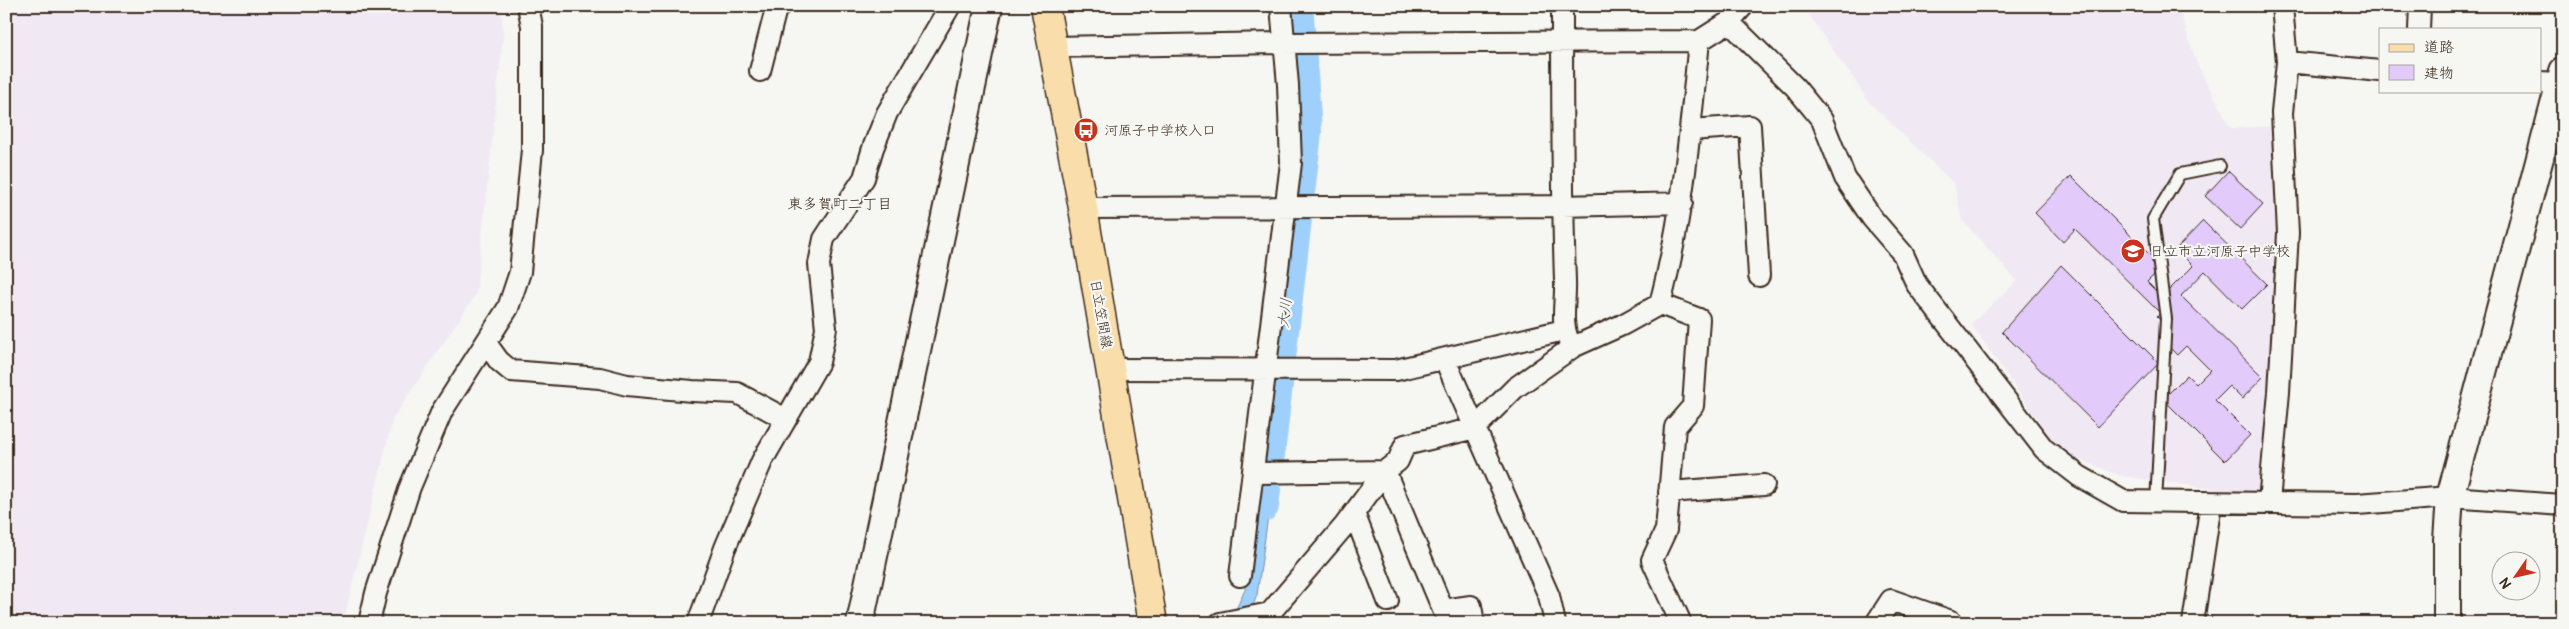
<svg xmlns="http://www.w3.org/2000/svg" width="2569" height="629" viewBox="0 0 2569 629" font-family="Pangolin,'Klee One',sans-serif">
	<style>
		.built { fill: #f0e9f4 }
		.water { fill: #9ed0fb; stroke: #768ea3 }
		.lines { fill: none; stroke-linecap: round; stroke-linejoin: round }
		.river { stroke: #9ed0fb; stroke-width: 32 }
		.building { fill: #e2cafa; stroke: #3b2a1e }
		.service-casing { stroke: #3b2a1e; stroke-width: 14 }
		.minor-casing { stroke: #3b2a1e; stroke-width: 24 }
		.tertiary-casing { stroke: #3b2a1e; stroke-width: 30 }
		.primary-casing { stroke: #3b2a1e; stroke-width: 31 }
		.service { stroke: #f6f6f2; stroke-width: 10 }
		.minor { stroke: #f6f6f2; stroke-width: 20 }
		.tertiary { stroke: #f6f6f2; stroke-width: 26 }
		.primary { stroke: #f9deab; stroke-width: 28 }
		.labels { text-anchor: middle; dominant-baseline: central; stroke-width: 4.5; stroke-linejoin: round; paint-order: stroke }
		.poi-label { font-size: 14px; fill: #3b2a1e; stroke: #f6f6f2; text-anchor: start }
		.street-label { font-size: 14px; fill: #3b2a1e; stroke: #f6f6f2 }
		.neighbourhood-label { font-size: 15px; fill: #3b2a1e; stroke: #f6f6f2 }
		.water-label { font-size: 15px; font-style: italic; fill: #545455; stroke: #f6f6f2 }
	</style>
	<rect width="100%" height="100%" fill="#f6f6f2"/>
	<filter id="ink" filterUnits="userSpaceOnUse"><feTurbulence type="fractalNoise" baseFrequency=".02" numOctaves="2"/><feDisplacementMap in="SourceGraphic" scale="10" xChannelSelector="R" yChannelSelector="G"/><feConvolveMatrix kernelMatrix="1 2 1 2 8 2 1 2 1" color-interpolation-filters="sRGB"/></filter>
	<g filter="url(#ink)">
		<path class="built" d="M6,6H501L503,36L476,294L393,418L343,623H6Z
			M1817,6H2178L2197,64L2231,128L2278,126L2276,323L2258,495L2121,476L2060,452L1971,324L2017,281L1962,220L1954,184L1870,103L1809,15Z"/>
		<path class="water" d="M1261,480H1273L1257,595L1252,608L1236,609L1245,590Z"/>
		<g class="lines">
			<path class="river" d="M1263,506L1306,132L1298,17L1287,6"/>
		</g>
		<path class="building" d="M2228,171L2263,204L2240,229L2205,196Z
			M2071,176L2162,267L2147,282L2162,297L2193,266L2176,249L2203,221L2267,284L2242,309L2205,271L2181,296L2263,377L2242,399L2229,386L2215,400L2250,435L2225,461L2163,399L2187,375L2196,384L2210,370L2186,346L2177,355L2162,340L2172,330L2157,316L2160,313L2075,229L2063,242L2035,213Z
			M2061,265L2159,363L2098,427L2002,332Z"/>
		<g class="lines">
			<defs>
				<path id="service" d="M2156,502L2166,319L2153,219L2180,174L2220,166"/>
				<path id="minor" d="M1562,6C1562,98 1562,190 1565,281C1566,301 1560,323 1569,341
					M1729,22L1795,87L1822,120L1845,178L1872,218L1903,254L1917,285L2044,449L2079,476L2123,501L2357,504L2450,497L2563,505
					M2419,29L2420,6
					M1052,47L1282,43L1699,41L1729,22L1743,6
					M2287,62L2380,71
					M760,71L776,9L780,6
					M2540,82L2559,83
					M1690,130L1750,126L1759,276
					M1083,208L1562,206L1682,203
					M1660,304C1683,217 1690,131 1699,41
					M486,343L499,361L511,371L600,378L627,385L692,391L737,393L786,419
					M1445,360L1549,596L1555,623
					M1110,369L1396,370L1564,330
					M1254,473L1385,471L1443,610L1471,606L1474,623
					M1669,492L1764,485
					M2269,502L2279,392L2288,233L2282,113L2287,62L2282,6
					M1354,513L1388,601
					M1240,576L1291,163L1288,85L1281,6
					M369,623L376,593L410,487L442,411L508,308L520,272L532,150V26L528,6
					M698,623L725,548L762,461L819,362L826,328L819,264L824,239L864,178L873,148L887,113L950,6
					M1220,623L1270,613L1345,525L1385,471L1398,461L1405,445L1475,428L1515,388L1573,347L1622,325L1660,304L1699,319L1693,406L1675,427L1666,530L1652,560L1681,623
					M1876,623L1891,600L1951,621V623
					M2193,623L2211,503"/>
				<path id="tertiary" d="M860,623L989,6
					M2447,623V540L2450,497L2563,71"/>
				<path id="primary" d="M1045,6L1083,208L1153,623"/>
			</defs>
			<use href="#service" class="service-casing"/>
			<use href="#minor" class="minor-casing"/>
			<use href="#tertiary" class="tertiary-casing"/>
			<use href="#primary" class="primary-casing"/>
			<use href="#service" class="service"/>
			<use href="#minor" class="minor"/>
			<use href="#tertiary" class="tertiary"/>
			<use href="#primary" class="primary"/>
		</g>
	</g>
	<defs>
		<symbol id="bus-disc" viewBox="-11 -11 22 22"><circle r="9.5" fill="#c8321e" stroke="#f6f6f2"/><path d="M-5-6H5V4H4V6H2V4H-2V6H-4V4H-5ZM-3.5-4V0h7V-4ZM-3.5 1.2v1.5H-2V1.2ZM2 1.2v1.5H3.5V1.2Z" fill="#fff"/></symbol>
		<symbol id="school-disc" viewBox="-11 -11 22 22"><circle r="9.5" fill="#c8321e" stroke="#f6f6f2"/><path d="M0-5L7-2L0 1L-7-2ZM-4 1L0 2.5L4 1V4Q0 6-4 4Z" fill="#fff"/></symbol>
	</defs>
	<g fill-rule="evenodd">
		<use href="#bus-disc" x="1072" y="116" width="28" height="28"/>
		<use href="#school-disc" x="2119" y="237" width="28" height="28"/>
	</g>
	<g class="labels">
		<g class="poi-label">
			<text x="1104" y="130">河原子中学校入口</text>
			<text x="2150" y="251">日立市立河原子中学校</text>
		</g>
		<g class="street-label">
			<text transform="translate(1101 314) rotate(80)">日立笠間線</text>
		</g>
		<g class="neighbourhood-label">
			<text x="840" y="204">東多賀町二丁目</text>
		</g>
		<g class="water-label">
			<text transform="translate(1285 313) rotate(-83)">大川</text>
		</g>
	</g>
	<rect width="2569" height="629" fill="none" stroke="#f6f6f2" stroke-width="25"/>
	<rect x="12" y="12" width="2544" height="604" fill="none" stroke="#3b2a1e" stroke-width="2" filter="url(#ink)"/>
	<rect x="2379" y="28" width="162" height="65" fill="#f6f6f2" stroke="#aba49d"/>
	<rect x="2389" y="44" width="25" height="8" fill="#f9deab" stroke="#aba49d"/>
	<text x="2424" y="52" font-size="15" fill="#3b2a1e">道路</text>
	<rect x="2389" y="65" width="25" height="15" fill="#e2cafa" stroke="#aba49d"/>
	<text x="2424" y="78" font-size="15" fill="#3b2a1e">建物</text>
	<g transform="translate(2516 576) rotate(236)"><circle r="24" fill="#f6f6f2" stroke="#aba49d"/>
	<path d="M0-4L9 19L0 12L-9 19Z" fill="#c8321e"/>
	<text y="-8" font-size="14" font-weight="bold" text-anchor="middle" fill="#3b2a1e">N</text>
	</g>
</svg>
